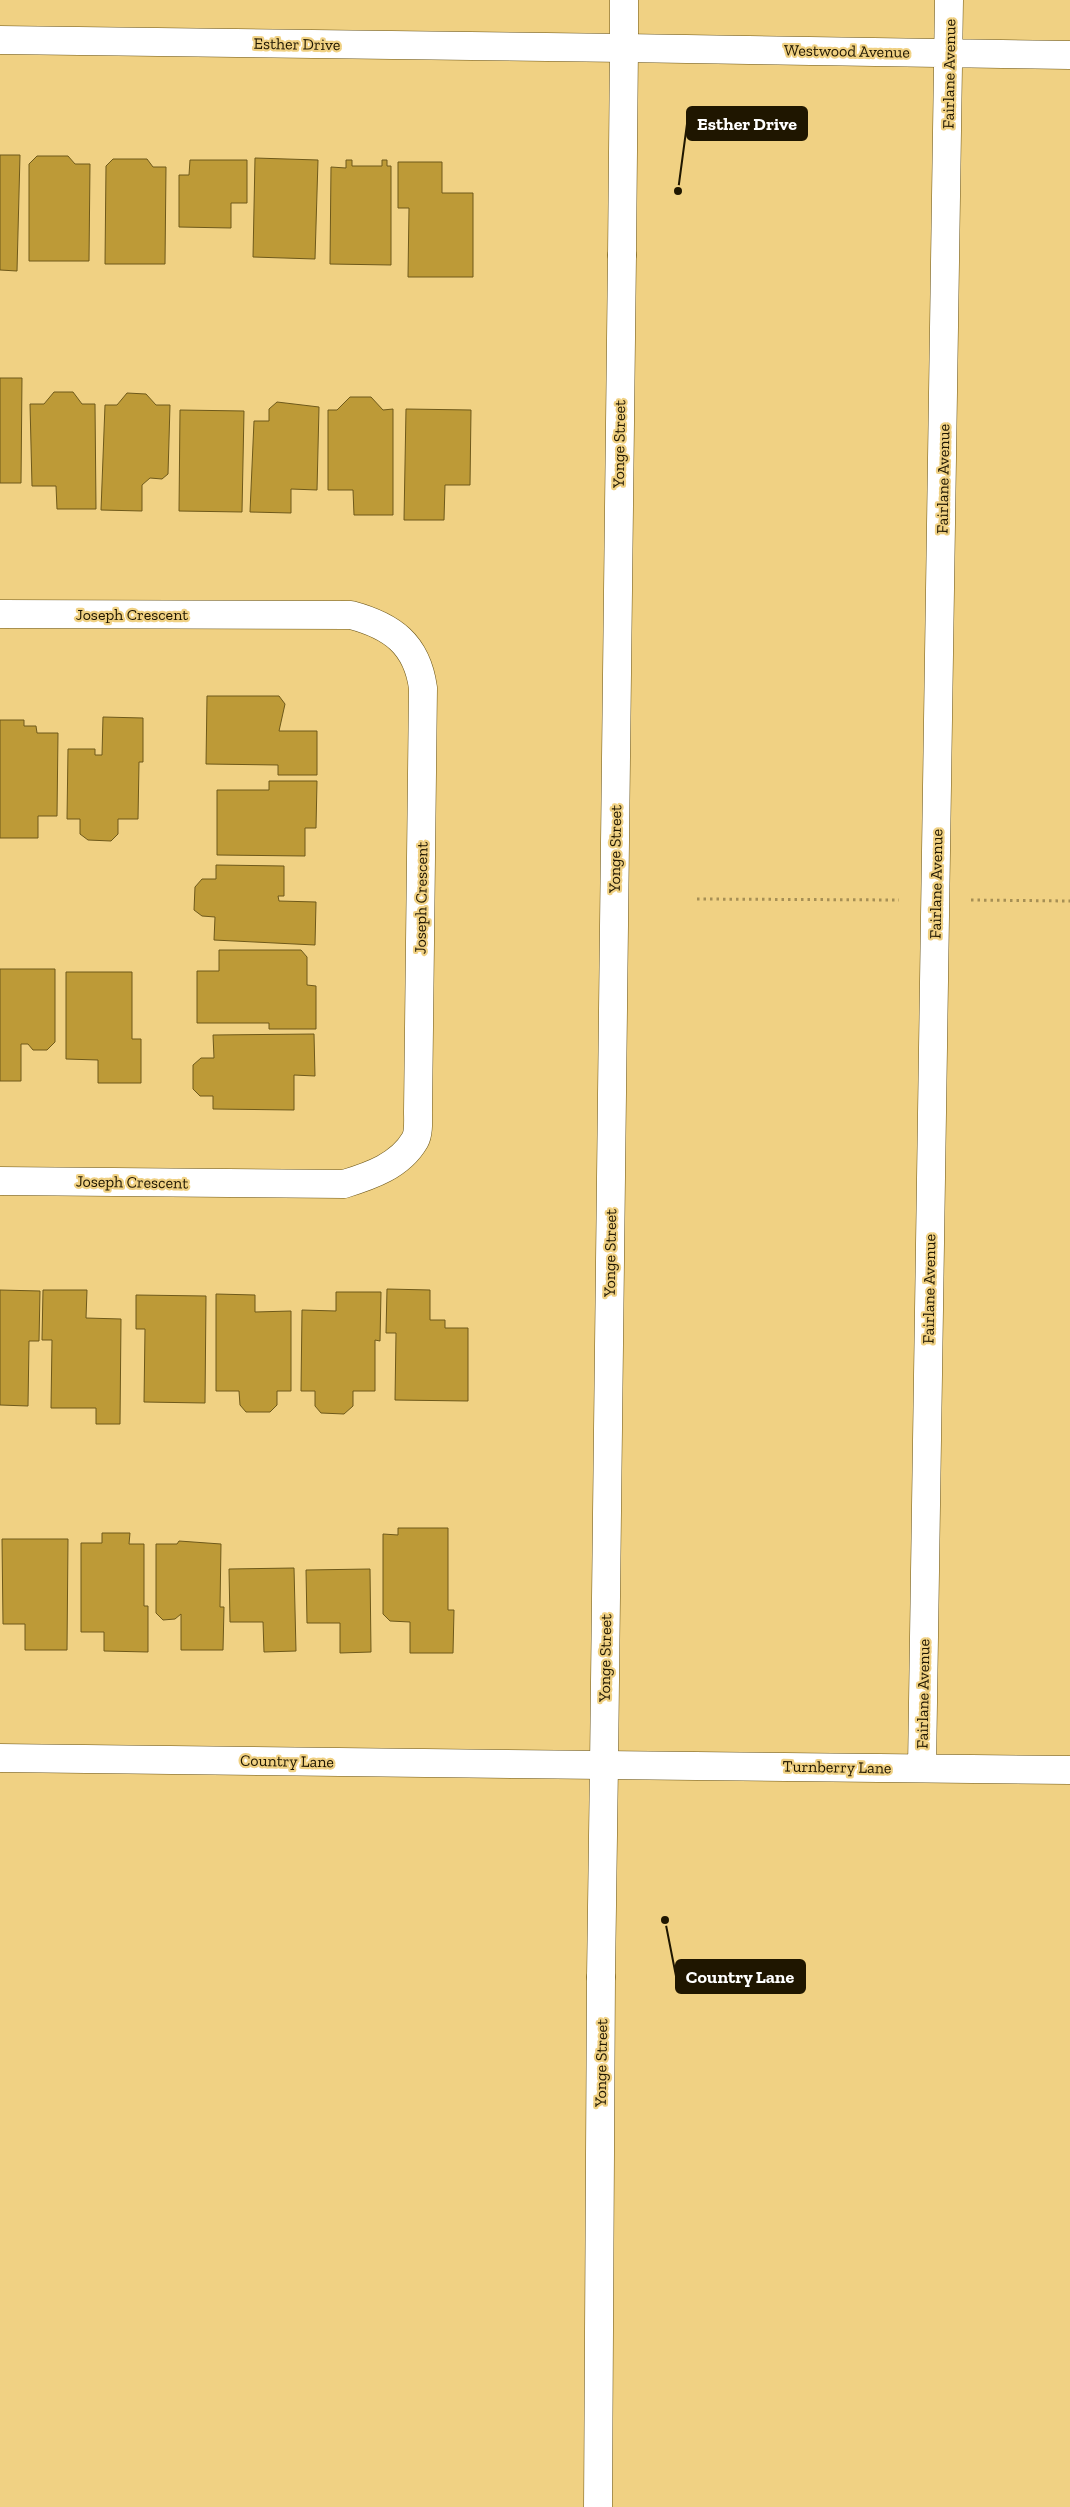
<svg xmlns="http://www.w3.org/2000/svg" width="1070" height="2507" viewBox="0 0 1070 2507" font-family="'Zilla Slab',serif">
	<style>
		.building { fill: #bd9a37; stroke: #6e591b }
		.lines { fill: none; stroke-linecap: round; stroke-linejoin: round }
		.minor-casing { stroke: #695315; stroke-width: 29 }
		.tertiary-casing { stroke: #695315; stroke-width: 29 }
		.secondary-casing { stroke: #695315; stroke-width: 29 }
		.primary-casing { stroke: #695315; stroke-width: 29 }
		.path { stroke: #a68f55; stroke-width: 3; stroke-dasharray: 2.5 4; stroke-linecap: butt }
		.minor { stroke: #fff; stroke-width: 28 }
		.tertiary { stroke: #fff; stroke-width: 28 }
		.secondary { stroke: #fff; stroke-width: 28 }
		.primary { stroke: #fff; stroke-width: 28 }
		.labels { text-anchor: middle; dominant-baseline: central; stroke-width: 4.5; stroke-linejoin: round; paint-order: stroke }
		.street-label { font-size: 16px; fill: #1f1600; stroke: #f0d183 }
		.leader { fill: none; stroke: #1f1600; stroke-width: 2 }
		.callout-dot { fill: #1f1600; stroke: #f0d183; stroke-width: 2 }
		.callout { fill: #1f1600; stroke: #1f1600; stroke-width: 2 }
		.callout-label { font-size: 18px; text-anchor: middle; font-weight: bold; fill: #fff }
	</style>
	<rect width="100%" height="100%" fill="#f0d183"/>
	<path class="building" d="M0,155H20L17,271L0,270Z
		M37,156H68L75,164H90L89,261H29V164Z
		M255,158L318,160L315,259L253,257Z
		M113,159H147L153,167H166L165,264H105L106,166Z
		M190,160H247V203H231V228L179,227V175H189Z
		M346,160H352V166H382V160H387V166H391V265L330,264L331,167L346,168Z
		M398,162H442V193H473V277H408L409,208H398Z
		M0,378H22L21,483H0Z
		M54,392H73L82,404H95L96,509H57L56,486H32L30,404H44Z
		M127,393L146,394L156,405H170L168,474L162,479L150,478L142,485V511L101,510L105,405H117Z
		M350,397H371L383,410L393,409V515H354L353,490H328V410H337Z
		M277,402L319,407L317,490L291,489V513L250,512L254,421H269V409Z
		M406,409L471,410L470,485H445L444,520H404Z
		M180,410L244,411L242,512L179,511Z
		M207,696H279L285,704L279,731H317V775H278V765L206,764Z
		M103,717L143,718V762H139L138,819H118V834L111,841L88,840L80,834V819H67L68,749H95V755H102Z
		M0,720H24V726H36L37,733H58L57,816H38V838H0Z
		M269,781H317L316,828H305V856L217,855V790H269Z
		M216,865L284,866V896H278L279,901L316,902L315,945L214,940L215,917L202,916L194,910L195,887L202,879H216Z
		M219,950H301L307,957V985L316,986V1029H269V1023H197V971H219Z
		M0,969H55V1042L47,1050H33L28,1044H21V1081H0Z
		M66,972H132V1039H141V1083H98V1060L66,1059Z
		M314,1034L315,1076L294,1075V1110L213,1109V1096H200L193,1089V1065L201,1058H214L213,1035Z
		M387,1289L430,1290V1320H445V1328H468V1401L395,1400L396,1333H386Z
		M0,1290L40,1291L39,1341H29L28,1406L0,1405Z
		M43,1290H87L86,1318L121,1319L120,1424H96V1408H51L52,1340H42Z
		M336,1292H381L380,1341L375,1340V1391H353V1406L344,1414L321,1413L315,1406V1391H301L302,1310L336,1311Z
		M216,1294L255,1295V1312L291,1311V1391H277V1405L270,1412H246L240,1405L239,1391H216Z
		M136,1295L206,1296L205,1403L144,1402L145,1329H136Z
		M398,1528H448V1610H454L453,1653H410V1622L390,1621L383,1614V1534L398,1535Z
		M102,1533H130L129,1544H144V1606H148V1652L104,1651V1632H81V1543H102Z
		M2,1539H68L67,1650H25V1624H3Z
		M179,1541L221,1544L220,1607H224L223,1650H181V1614L175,1619L163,1620L156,1613V1544H177Z
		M294,1568L296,1651L264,1652L263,1622H230L229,1569Z
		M370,1569L371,1652L340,1653V1623H307L306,1570Z"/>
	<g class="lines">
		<defs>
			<path id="minor" d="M624,48L1070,55
				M0,614L351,615C392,626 417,644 423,688L418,1112C418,1120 419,1133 415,1140C400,1166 370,1176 344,1184L0,1181
				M604,1765L1070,1770
				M922,1768L949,0"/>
			<path id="tertiary" d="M0,40L624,48
				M0,1758L604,1765"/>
			<path id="secondary" d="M622,255L624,48
				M601,1977L604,1765"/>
			<path id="primary" d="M624,48V0
				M604,1765L622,255
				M598,2507L601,1977"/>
		</defs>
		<use href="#minor" class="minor-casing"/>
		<use href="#tertiary" class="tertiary-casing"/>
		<use href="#secondary" class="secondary-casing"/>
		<use href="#primary" class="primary-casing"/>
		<path class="path" d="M697,899L899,900
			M971,900L1070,901"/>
		<use href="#minor" class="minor"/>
		<use href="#tertiary" class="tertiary"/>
		<use href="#secondary" class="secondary"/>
		<use href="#primary" class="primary"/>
	</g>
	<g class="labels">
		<g class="street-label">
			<text transform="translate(297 44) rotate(1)">Esther Drive</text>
			<text transform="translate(847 51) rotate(1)">Westwood Avenue</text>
			<text transform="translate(949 74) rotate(-89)">Fairlane Avenue</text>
			<text transform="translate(619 444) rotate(-89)">Yonge Street</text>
			<text transform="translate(943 479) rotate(-89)">Fairlane Avenue</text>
			<text x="132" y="614">Joseph Crescent</text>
			<text transform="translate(615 849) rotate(-89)">Yonge Street</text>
			<text transform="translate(936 884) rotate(-89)">Fairlane Avenue</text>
			<text transform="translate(421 898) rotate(-89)">Joseph Crescent</text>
			<text transform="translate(132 1182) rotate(1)">Joseph Crescent</text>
			<text transform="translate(610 1253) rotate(-89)">Yonge Street</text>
			<text transform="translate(929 1289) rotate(-89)">Fairlane Avenue</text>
			<text transform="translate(605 1658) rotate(-89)">Yonge Street</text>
			<text transform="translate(923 1694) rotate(-89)">Fairlane Avenue</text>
			<text transform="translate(287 1761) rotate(1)">Country Lane</text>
			<text transform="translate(837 1767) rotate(1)">Turnberry Lane</text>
			<text transform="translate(601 2063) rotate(-89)">Yonge Street</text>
		</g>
	</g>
	<path class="leader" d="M678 191L687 124M665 1920L676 1976"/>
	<g class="callout-dot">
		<circle cx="678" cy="191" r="5"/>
		<circle cx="665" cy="1920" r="5"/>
	</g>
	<g class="callout">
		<rect x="687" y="107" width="120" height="33" rx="5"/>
		<rect x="676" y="1960" width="129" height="33" rx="5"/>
	</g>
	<g class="callout-label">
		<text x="747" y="130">Esther Drive</text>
		<text x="740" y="1983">Country Lane</text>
	</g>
</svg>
